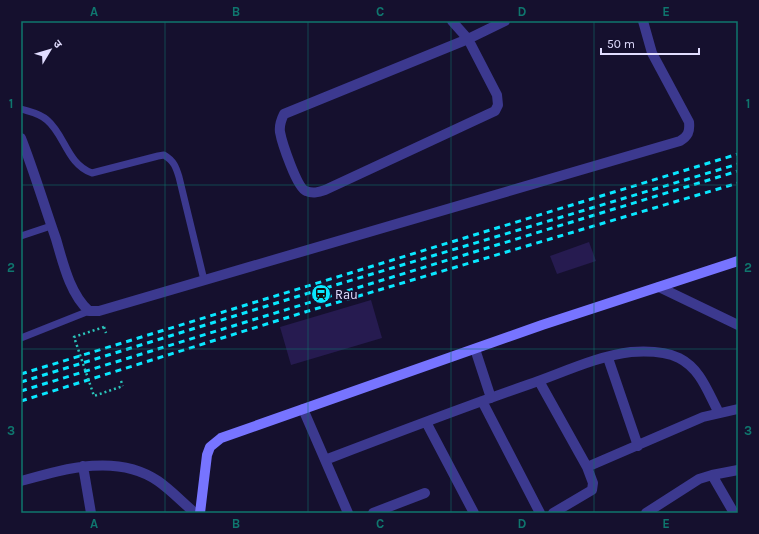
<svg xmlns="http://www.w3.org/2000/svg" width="759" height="534" viewBox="0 0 759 534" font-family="Karla,'Noto Sans Devanagari',sans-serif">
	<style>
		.building { fill: #261b50 }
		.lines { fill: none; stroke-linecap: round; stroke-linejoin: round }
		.path { stroke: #2bc5bb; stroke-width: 2.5; stroke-dasharray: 2 3; stroke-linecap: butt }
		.lane { stroke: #3c398f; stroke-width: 7 }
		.street { stroke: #3c398f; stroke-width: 10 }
		.secondary { stroke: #7774ff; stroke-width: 10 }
		.rail { stroke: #09e7ff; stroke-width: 3; stroke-dasharray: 6 5; stroke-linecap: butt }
		.path-bridge { stroke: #2bc5bb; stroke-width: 2.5; stroke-dasharray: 2 3; stroke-linecap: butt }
		.grid { fill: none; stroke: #0f766e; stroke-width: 1; stroke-opacity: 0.55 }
		.labels { text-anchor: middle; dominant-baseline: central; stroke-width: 3.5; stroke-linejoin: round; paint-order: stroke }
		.poi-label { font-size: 13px; fill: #e1ddff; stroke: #15102e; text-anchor: start }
		.neatline { fill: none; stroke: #0f766e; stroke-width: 1.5 }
		.grid-label { font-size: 13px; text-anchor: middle; font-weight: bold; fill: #0f766e }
	</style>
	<rect width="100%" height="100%" fill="#15102e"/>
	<path class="building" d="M589,242L596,261L557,274L550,256Z
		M371,300L382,338L291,365L280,327Z"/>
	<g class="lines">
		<path class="path" d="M104,327L106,333
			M121,381L123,386"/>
		<path class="lane" d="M21,109C30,112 39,113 47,120C65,135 67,164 92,173L158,156L164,155C174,161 176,167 179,177L204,280
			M21,236L51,226
			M21,338L89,311"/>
		<path class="street" d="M452,21L468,39L497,95L498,105L495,111L325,190C319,192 313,194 306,191C297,188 282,143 280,132C279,125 281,120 284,114L468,39L505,21
			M21,138C34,171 44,205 56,239C63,263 70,294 89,311H99L680,141C688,136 690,132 689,122L652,53L643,21
			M659,287L738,325
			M475,349L491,398
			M608,358L638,446
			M539,381L587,467L593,483L592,490L553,513
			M482,401L540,513
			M303,409L348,513
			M426,422L474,513
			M325,460C393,434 461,408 530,384C562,373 597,356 631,352C646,351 665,351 679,358C701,369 708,393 719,413
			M83,466L91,513
			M587,467L703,417L738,409
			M712,475L734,513
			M21,481C64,469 117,453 158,481C171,490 183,503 195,513
			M373,513L425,493
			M646,513L699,479L712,475L738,470"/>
		<path class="secondary" d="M200,513L207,455L210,447L221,438L542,325L738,261"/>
		<path class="rail" d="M21,374L738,154
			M21,382L299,296L738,164
			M21,391L738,171
			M21,401L305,312L738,183"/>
		<path class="path-bridge" d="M104,327L74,337L94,396L123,386"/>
	</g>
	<path class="grid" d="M165,21V513M308,21V513M451,21V513M594,21V513M21,185H738M21,349H738"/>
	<defs>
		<symbol id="station-disc" viewBox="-11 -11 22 22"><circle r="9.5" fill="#09e7ff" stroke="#15102e"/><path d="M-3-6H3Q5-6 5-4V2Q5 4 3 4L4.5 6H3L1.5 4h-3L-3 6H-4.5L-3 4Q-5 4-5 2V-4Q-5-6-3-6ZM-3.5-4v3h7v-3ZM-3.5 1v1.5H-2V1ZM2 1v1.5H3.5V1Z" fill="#111"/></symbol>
	</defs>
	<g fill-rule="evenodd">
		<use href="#station-disc" x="310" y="283" width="22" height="22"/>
	</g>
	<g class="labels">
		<g class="poi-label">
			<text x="335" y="294">Rau</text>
		</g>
	</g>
	<rect width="759" height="534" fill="none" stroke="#15102e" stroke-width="44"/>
	<g transform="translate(50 50) rotate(52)" stroke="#15102e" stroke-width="3" paint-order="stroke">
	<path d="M0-3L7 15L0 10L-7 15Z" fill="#e1ddff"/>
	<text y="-6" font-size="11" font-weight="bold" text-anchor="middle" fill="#e1ddff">उ</text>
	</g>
	<path d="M601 48v6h98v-6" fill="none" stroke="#e1ddff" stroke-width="2"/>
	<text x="607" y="48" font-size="12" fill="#e1ddff" stroke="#15102e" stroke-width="3" paint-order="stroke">50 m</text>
	<rect x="22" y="22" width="715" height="490" class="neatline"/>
	<g class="grid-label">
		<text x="94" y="16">A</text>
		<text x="236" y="16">B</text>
		<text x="380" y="16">C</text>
		<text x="522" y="16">D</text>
		<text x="666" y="16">E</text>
		<text x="11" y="108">1</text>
		<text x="748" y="108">1</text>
		<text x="11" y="272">2</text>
		<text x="748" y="272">2</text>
		<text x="11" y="435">3</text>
		<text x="748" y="435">3</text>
		<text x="94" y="528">A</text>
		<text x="236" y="528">B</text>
		<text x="380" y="528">C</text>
		<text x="522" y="528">D</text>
		<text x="666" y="528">E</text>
	</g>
</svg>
